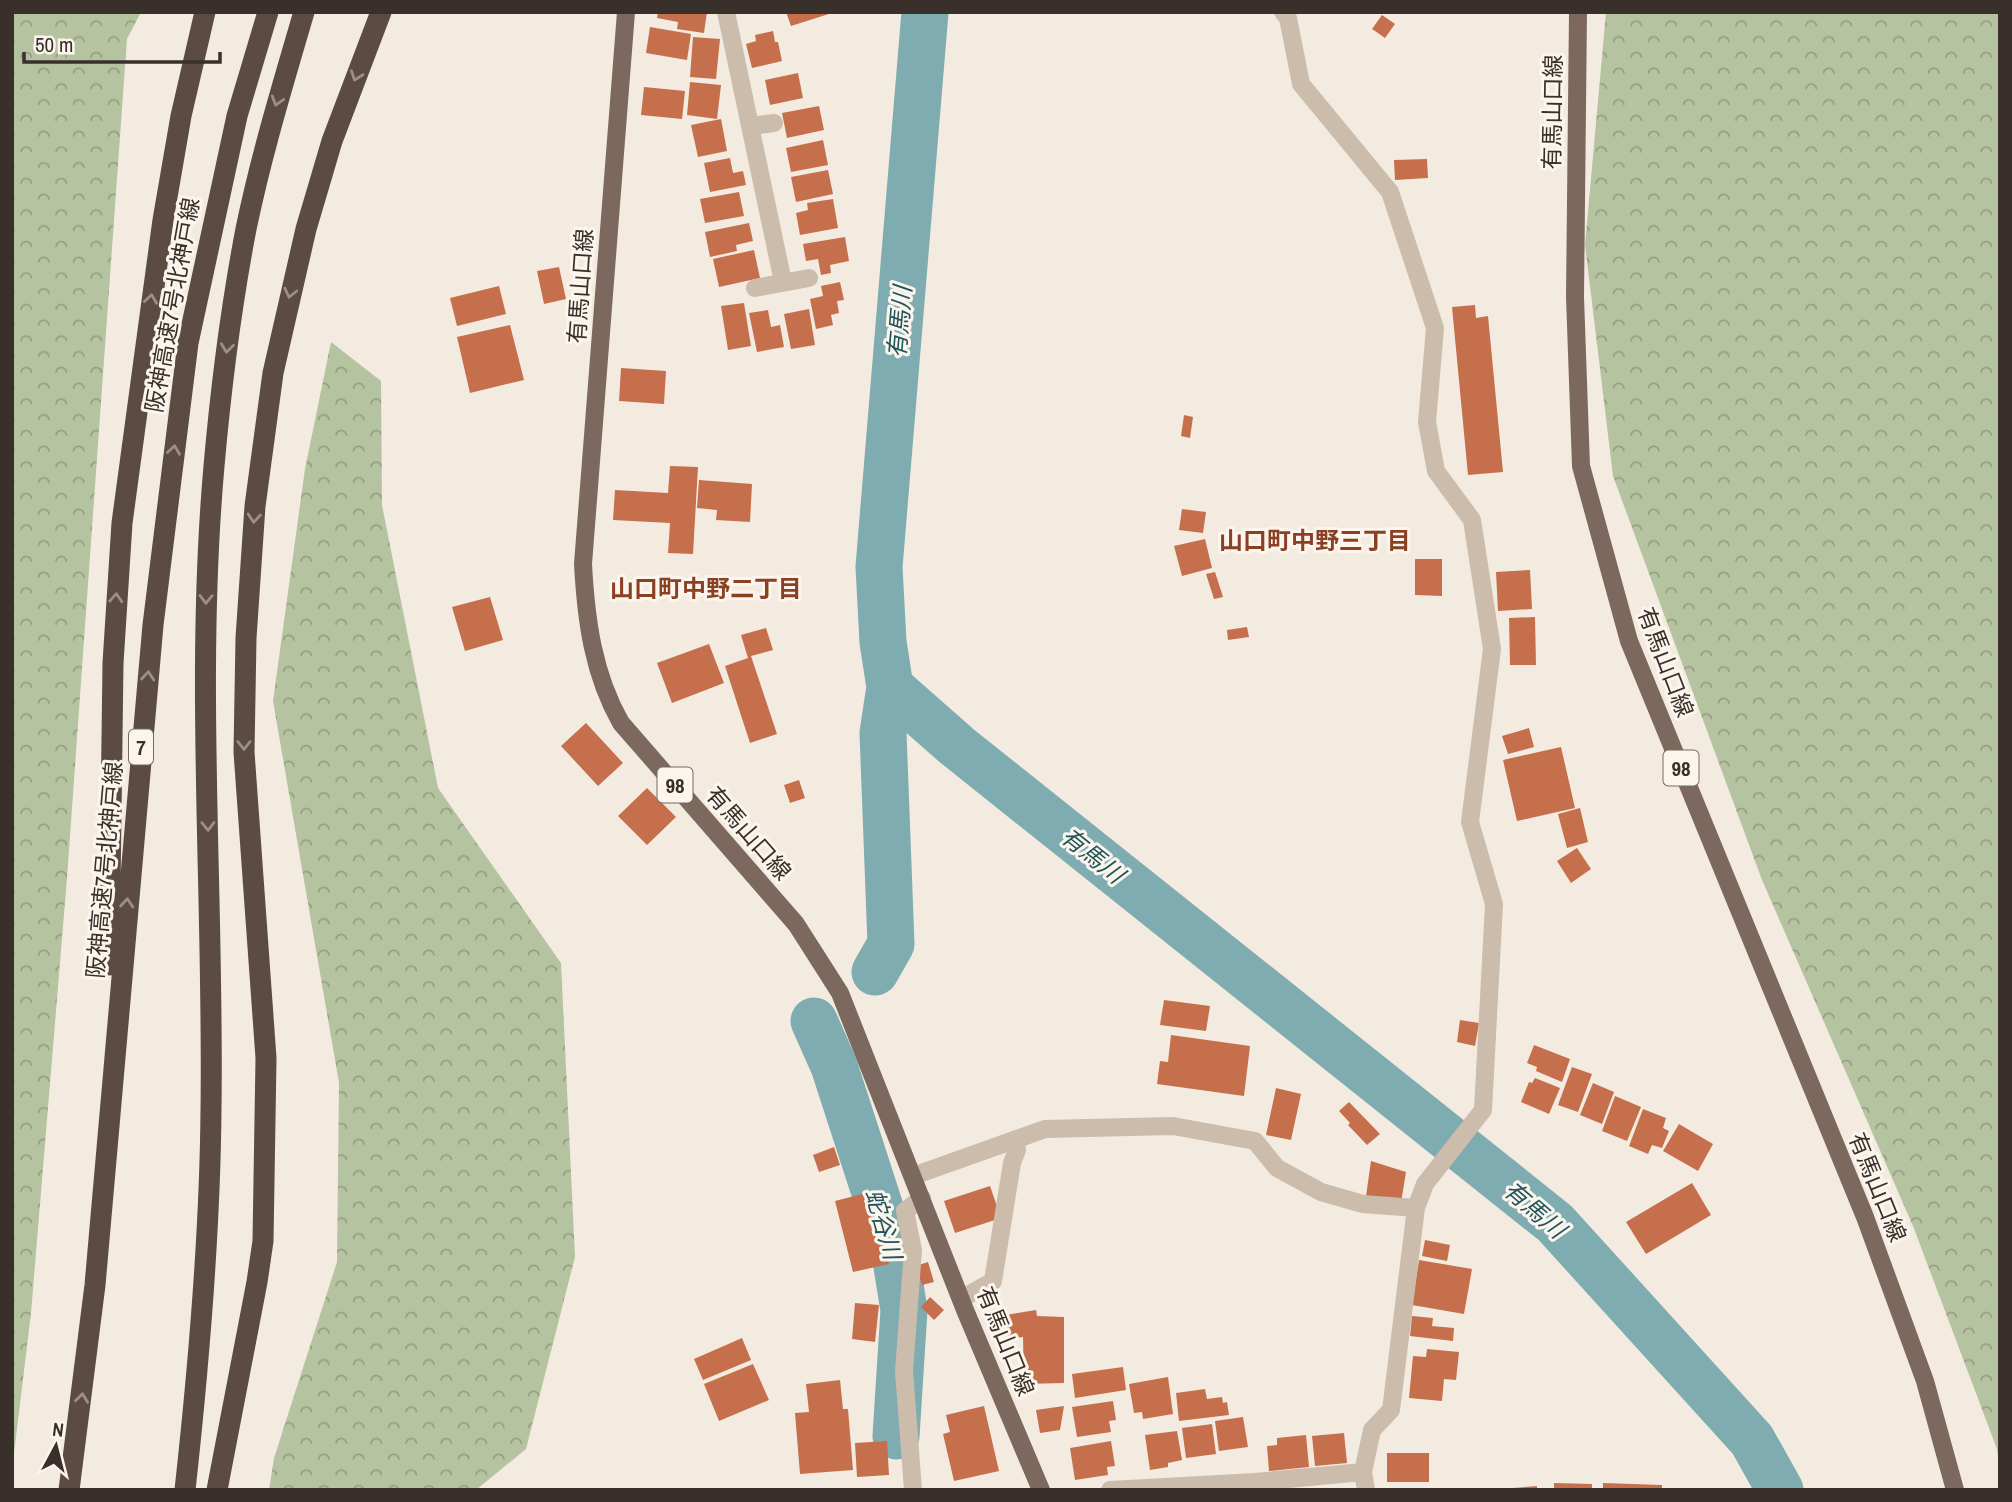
<svg xmlns="http://www.w3.org/2000/svg" width="2012" height="1502" viewBox="0 0 2012 1502" font-family="'Archivo Narrow','Noto Sans JP',sans-serif">
	<style>
		.forest { fill: url(#forest-crowns) }
		.lines { fill: none; stroke-linecap: round; stroke-linejoin: round }
		.river { stroke: #7facb1; stroke-width: 47 }
		.building { fill: #c66f4c }
		.minor { stroke: #ccbcac; stroke-width: 18 }
		.primary { stroke: #7c685c; stroke-width: 18 }
		.motorway { stroke: #5b4b42; stroke-width: 21 }
		.oneway { stroke: #9b8f86 }
		.labels { text-anchor: middle; dominant-baseline: central; stroke-width: 6; stroke-linejoin: round; paint-order: stroke }
		.shield { fill: #fbf5ed; stroke: #746b65; stroke-width: 2 }
		.shield-label { font-size: 21px; font-weight: bold; fill: #3a302b }
		.street-label { font-size: 23px; fill: #3a302b; stroke: #fbf5ed }
		.water-label { font-size: 24px; font-style: italic; fill: #20555c; stroke: #fbf5ed }
		.neighbourhood-label { font-size: 24px; font-weight: bold; fill: #8a4123; stroke: #fbf5ed }
	</style>
	<defs>
		<pattern id="forest-crowns" width="20" height="18" patternUnits="userSpaceOnUse" patternTransform="scale(1.75)"><rect width="20" height="18" fill="#b6c3a0"/><path d="M2 6a3 3 0 1 1 6 0M12 15a3 3 0 1 1 6 0" fill="none" stroke="#959f83"/></pattern>
	</defs>
	<rect width="100%" height="100%" fill="#f3ebe0"/>
	<path class="forest" d="M12,12H141L127,39L67,878L31,1313L12,1470Z
		M1606,12H2000V1472L1997,1449L1913,1226L1762,880L1613,476L1585,245Z
		M331,342L381,381L382,505L438,788L561,963L575,1257L526,1449L476,1490H269L274,1458L337,1262L339,1083L273,701L305,469Z"/>
	<g class="lines">
		<path class="river" d="M925,12L879,567L883,642L890,687L957,746L1555,1223L1752,1440L1780,1490
			M875,972L891,944L883,733L890,687
			M814,1021L834,1066L895,1254L904,1310L896,1436"/>
	</g>
	<path class="building" d="M658,12H707L704,33L677,29L678,22L657,18Z
		M786,12H832V13L791,26Z
		M1382,15L1395,24L1385,38L1372,29Z
		M650,27L691,34L687,60L646,53Z
		M773,31L775,42H778L782,61L752,68L746,44L756,41L755,35Z
		M693,37L720,39L716,79L690,77Z
		M798,73L803,98L770,105L765,80Z
		M690,82L721,85L717,119L687,115Z
		M644,87L685,91L682,119L641,115Z
		M819,106L824,130L787,138L782,113Z
		M721,119L727,151L698,157L691,125Z
		M823,140L828,165L791,172L786,148Z
		M730,158L733,173L743,171L746,185L710,192L704,163Z
		M1427,159L1428,178L1395,180L1394,160Z
		M828,170L833,194L796,202L791,177Z
		M739,192L744,216L705,223L700,199Z
		M833,199L838,228L800,235L796,213L808,210L807,203Z
		M749,223L753,241L736,245L737,251L710,257L705,232Z
		M845,237L849,261L830,265L831,273L821,275L818,259L806,261L803,244Z
		M754,250L760,278L719,287L713,259Z
		M559,267L566,299L544,304L537,271Z
		M840,282L844,300L837,301L839,313L831,315L833,325L816,329L810,299L823,296L821,286Z
		M499,286L506,314L457,326L450,298Z
		M744,303L751,346L728,350L721,306Z
		M1475,305L1476,318L1488,316L1503,472L1468,475L1452,307Z
		M809,309L815,345L791,349L784,314Z
		M768,310L771,327L780,325L784,347L757,352L749,313Z
		M510,325L524,380L470,393L457,337Z
		M621,368L666,371L664,404L619,401Z
		M1184,415L1193,417L1190,438L1181,436Z
		M670,466L698,467L693,554L668,553L670,523L613,520L615,490L668,493Z
		M699,480L752,484L750,522L716,520L717,510L697,508Z
		M1182,509L1206,512L1203,533L1179,530Z
		M1205,539L1212,568L1182,576L1174,546Z
		M1415,559H1442V596L1415,595Z
		M1530,570L1532,609L1498,611L1496,572Z
		M1215,572L1223,597L1214,599L1206,574Z
		M490,597L503,640L465,651L452,607Z
		M1535,617L1536,665H1510L1509,618Z
		M1247,627L1249,637L1228,640L1227,630Z
		M766,628L773,650L751,656L777,734L750,743L725,666L748,658L741,635Z
		M709,644L724,683L672,703L657,663Z
		M586,723L623,763L598,786L561,746Z
		M1529,728L1534,747L1508,754L1502,736Z
		M1561,747L1575,808L1517,821L1503,760Z
		M799,780L805,798L790,803L784,785Z
		M647,788L676,817L647,845L618,816Z
		M1580,808L1588,842L1567,848L1558,814Z
		M1577,848L1591,869L1571,883L1557,861Z
		M1164,1000L1210,1006L1206,1031L1160,1025Z
		M1460,1020L1479,1023L1475,1046L1457,1042Z
		M1171,1035L1250,1046L1244,1096L1157,1084L1160,1061L1168,1062Z
		M1534,1045L1570,1059L1562,1082L1536,1071L1537,1067L1527,1063Z
		M1572,1067L1592,1074L1578,1112L1558,1105Z
		M1535,1078L1560,1088L1549,1114L1521,1102L1529,1082L1532,1083Z
		M1593,1083L1614,1092L1602,1124L1580,1115Z
		M1276,1088L1301,1094L1291,1140L1266,1135Z
		M1615,1096L1641,1107L1627,1141L1602,1131Z
		M1349,1102L1380,1134L1367,1145L1348,1125L1350,1123L1339,1111Z
		M1643,1109L1666,1118L1663,1128L1669,1131L1662,1148L1652,1145L1648,1154L1629,1146Z
		M1679,1124L1713,1144L1698,1171L1663,1151Z
		M834,1147L840,1165L819,1172L813,1155Z
		M1371,1161L1406,1172L1401,1203L1366,1196Z
		M1692,1183L1711,1215L1646,1254L1626,1222Z
		M990,1186L1001,1218L955,1233L944,1201Z
		M870,1192L889,1264L853,1272L835,1201Z
		M1425,1240L1450,1245L1447,1261L1422,1256Z
		M1419,1260L1472,1269L1464,1314L1412,1305Z
		M928,1262L934,1282L922,1285L916,1266Z
		M930,1297L944,1310L934,1320L921,1307Z
		M855,1303L879,1305L875,1342L852,1339Z
		M1036,1310L1037,1316L1064,1317V1383L1024,1384L1023,1337L1008,1339L1005,1315Z
		M1412,1316L1433,1318L1432,1326L1454,1328L1453,1341L1410,1336Z
		M742,1338L751,1360L703,1380L694,1359Z
		M1427,1349L1459,1352L1456,1380L1444,1379L1442,1401L1409,1398L1413,1356L1426,1357Z
		M753,1364L769,1400L719,1421L704,1384Z
		M1123,1367L1126,1390L1075,1398L1072,1374Z
		M1168,1377L1173,1414L1143,1419L1142,1412L1134,1413L1129,1384Z
		M840,1380L843,1409H848L853,1470L800,1474L795,1413L809,1412L806,1384Z
		M1205,1389L1207,1399L1222,1397L1223,1403L1227,1402L1229,1415L1179,1421L1176,1393Z
		M1113,1401L1116,1420L1109,1421L1111,1432L1077,1437L1072,1407Z
		M984,1406L999,1471L954,1481L943,1434L950,1432L946,1415Z
		M1064,1406L1060,1430L1040,1433L1036,1410Z
		M1243,1417L1248,1447L1219,1451L1215,1421Z
		M1212,1424L1216,1454L1186,1458L1182,1428Z
		M1177,1431L1182,1460L1168,1463V1467L1150,1470L1145,1435Z
		M1344,1433L1347,1463L1315,1466L1312,1436Z
		M1306,1435L1309,1467L1269,1471L1267,1446L1277,1445V1438Z
		M887,1441L889,1475L857,1477L855,1443Z
		M1111,1441L1115,1466L1107,1467L1108,1475L1075,1480L1070,1448Z
		M1387,1453H1429V1482H1387Z
		M1554,1483L1592,1484V1490H1554Z
		M1603,1483L1662,1485V1490H1603Z
		M1537,1486V1490H1513V1488Z"/>
	<g class="lines">
		<path class="minor" d="M726,12L783,282
			M1283,12L1288,18L1301,84L1390,192L1435,328L1427,422L1436,471L1472,520L1492,649L1470,822L1494,904L1483,1110L1425,1184L1416,1208L1391,1410L1372,1430L1363,1472L1366,1490
			M751,126L774,123
			M755,288L809,278
			M913,1176L1045,1129L1173,1126L1255,1141L1277,1168L1321,1192L1363,1204L1416,1208
			M961,1299L993,1281L1012,1163L1017,1150L1016,1139
			M913,1490L904,1371L913,1250L905,1211L922,1198
			M1110,1490L1255,1482L1363,1472"/>
		<path class="primary" d="M626,12L583,564C586,620 593,674 621,723L796,924L840,993L965,1310L1041,1490
			M1578,12L1575,297L1581,466L1629,641L1865,1217L1925,1381L1955,1490"/>
		<path class="motorway" d="M109,965L113,663L122,523L163,220L181,116L205,12
			M69,1490L95,1285L153,625L188,343L237,116L268,12
			M185,1490C199,1363 210,1237 211,1109C214,895 195,680 214,466C221,387 231,307 246,229C261,156 283,84 304,12
			M217,1490L257,1282L263,1241L266,1058L244,752L246,638L255,506L273,373L306,229L332,141L381,12"/>
	</g>
	<defs><path id="oneway-chevron" d="M-2-3.5L2.5 0L-2 3.5" fill="none" stroke-width="1.6" stroke-linecap="round" stroke-linejoin="round" transform="scale(1.75)"/></defs>
	<g class="oneway">
		<use href="#oneway-chevron" transform="translate(356 76) rotate(110)"/>
		<use href="#oneway-chevron" transform="translate(277 101) rotate(107)"/>
		<use href="#oneway-chevron" transform="translate(290 293) rotate(103)"/>
		<use href="#oneway-chevron" transform="translate(151 299) rotate(-82)"/>
		<use href="#oneway-chevron" transform="translate(227 348) rotate(97)"/>
		<use href="#oneway-chevron" transform="translate(174 450) rotate(-82)"/>
		<use href="#oneway-chevron" transform="translate(254 518) rotate(95)"/>
		<use href="#oneway-chevron" transform="translate(116 598) rotate(-87)"/>
		<use href="#oneway-chevron" transform="translate(206 599) rotate(91)"/>
		<use href="#oneway-chevron" transform="translate(148 676) rotate(-85)"/>
		<use href="#oneway-chevron" transform="translate(244 745) rotate(90)"/>
		<use href="#oneway-chevron" transform="translate(208 826) rotate(89)"/>
		<use href="#oneway-chevron" transform="translate(127 903) rotate(-85)"/>
		<use href="#oneway-chevron" transform="translate(82 1398) rotate(-83)"/>
	</g>
	<g class="labels">
		<g class="shield">
			<rect x="129" y="729.5" width="24" height="35" rx="5"/>
			<rect x="1663.5" y="750.5" width="35" height="35" rx="5"/>
			<rect x="657.5" y="767.5" width="35" height="35" rx="5"/>
		</g>
		<g class="shield-label">
			<text x="141" y="747">7</text>
			<text x="1681" y="768">98</text>
			<text x="675" y="785">98</text>
		</g>
		<g class="street-label">
			<text transform="translate(1552 112) rotate(-89)">有馬山口線</text>
			<text transform="translate(580 286) rotate(-86)">有馬山口線</text>
			<text transform="translate(172 305) rotate(-80)">阪神高速7号北神戸線</text>
			<text transform="translate(1666 662) rotate(69)">有馬山口線</text>
			<text transform="translate(749 833) rotate(49)">有馬山口線</text>
			<text transform="translate(104 870) rotate(-85)">阪神高速7号北神戸線</text>
			<text transform="translate(1878 1187) rotate(68)">有馬山口線</text>
			<text transform="translate(1006 1341) rotate(68)">有馬山口線</text>
		</g>
		<g class="water-label">
			<text transform="translate(899 322) rotate(-85)">有馬川</text>
			<text transform="translate(1093 855) rotate(39)">有馬川</text>
			<text transform="translate(1535 1209) rotate(41)">有馬川</text>
			<text transform="translate(884 1224) rotate(74)">蛇谷川</text>
		</g>
		<g class="neighbourhood-label">
			<text x="1315" y="540">山口町中野三丁目</text>
			<text x="706" y="588">山口町中野二丁目</text>
		</g>
	</g>
	<rect width="2012" height="1502" fill="none" stroke="#3a302b" stroke-width="28"/>
	<g transform="translate(56 1446) rotate(7)" stroke="#fbf5ed" stroke-width="5" paint-order="stroke">
	<path d="M0-5L12 26L0 18L-12 26Z" fill="#3a302b"/>
	<text y="-10" font-size="19" font-weight="bold" text-anchor="middle" fill="#3a302b">N</text>
	</g>
	<path d="M24 52v10h196v-10" fill="none" stroke="#3a302b" stroke-width="3.5"/>
	<text x="35" y="52" font-size="21" fill="#3a302b" stroke="#fbf5ed" stroke-width="5" paint-order="stroke">50 m</text>
</svg>
